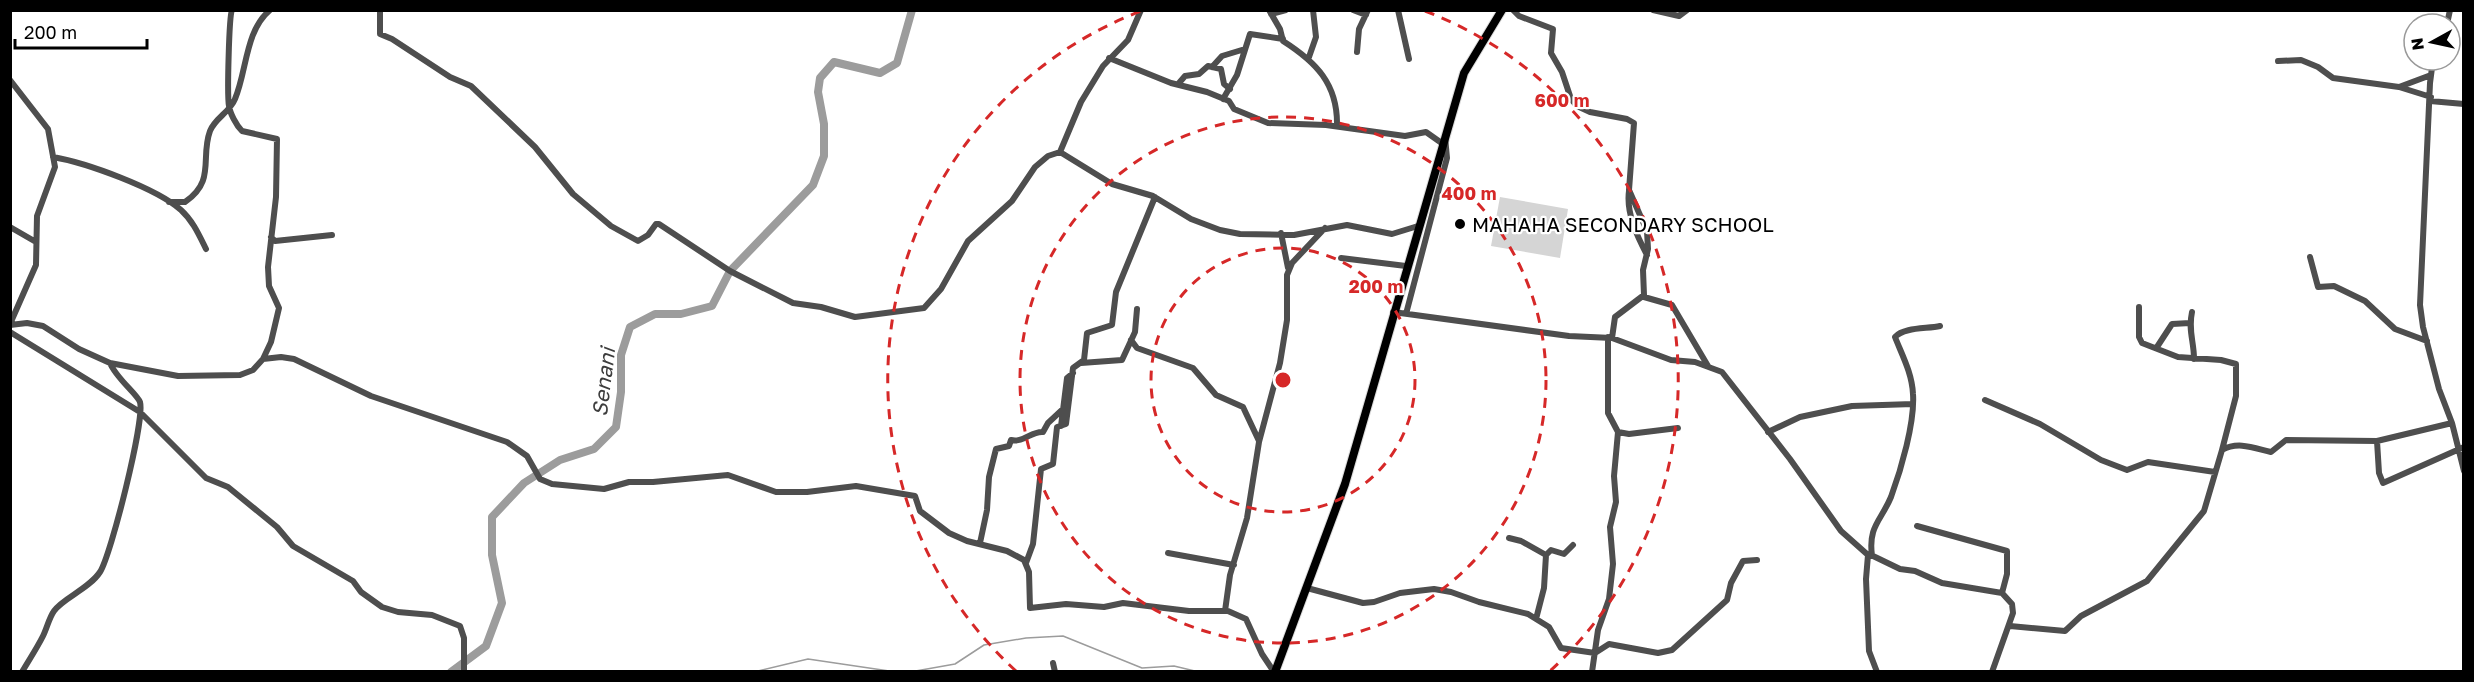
<svg xmlns="http://www.w3.org/2000/svg" width="2474" height="682" viewBox="0 0 2474 682" font-family="'Golos Text',sans-serif">
	<style>
		.grass { fill: #d5d5d5 }
		.lines { fill: none; stroke-linecap: round; stroke-linejoin: round }
		.stream { stroke: #9c9c9c; stroke-width: 1.5 }
		.river { stroke: #9c9c9c; stroke-width: 8 }
		.major-casing { stroke: #dbdbdb; stroke-width: 10 }
		.minor { stroke: #4e4e4e; stroke-width: 6 }
		.major { stroke: #000; stroke-width: 8 }
		.ring { fill: none; stroke: #d62828; stroke-width: 3; stroke-dasharray: 10 8 }
		.poi-dot { fill: #000; stroke: #fff; stroke-width: 2 }
		.labels { text-anchor: middle; dominant-baseline: central; stroke-width: 4.5; stroke-linejoin: round; paint-order: stroke }
		.poi-label { font-size: 20px; fill: #000; stroke: #fff; text-anchor: start }
		.water-label { font-size: 21px; font-style: italic; fill: #3d3d3d; stroke: #fff }
		.centre { fill: #d62828; stroke: #fff; stroke-width: 3 }
		.ring-label { font-size: 18px; text-anchor: middle; font-weight: bold; fill: #d62828; stroke: #fff; stroke-width: 4.5; stroke-linejoin: round; paint-order: stroke }
	</style>
	<rect width="100%" height="100%" fill="#fff"/>
	<path class="grass" d="M1500,197L1568,209L1560,258L1491,246Z"/>
	<g class="lines">
		<path class="stream" d="M754,672L808,659L896,672
			M910,672L955,664L984,645L1026,638L1063,636L1142,668L1174,666L1199,672"/>
		<path class="river" d="M451,672L486,646L502,603L492,555V517L524,483L560,460L594,449L616,427L621,392V355L630,327L655,314H681L712,306L730,271L813,185L824,156V124L818,92L820,78L834,62L880,73L897,63L912,10"/>
		<defs>
			<path id="major" d="M1275,672L1345,484L1464,73L1502,10"/>
		</defs>
		<use href="#major" class="major-casing"/>
		<path class="minor" d="M232,10C229,16 227,96 229,106C230,113 236,125 242,131L277,139L276,197L268,267L269,286L279,308L271,342L263,359
			M380,10V34L392,39L450,77L471,86L535,147L573,194L611,226L638,241L648,235L656,224H659L730,271L793,303L821,307L855,317L924,308L941,289L968,241L1012,201L1035,167L1048,156L1060,152L1081,102L1103,66L1128,40L1141,10
			M1269,10L1280,29L1283,41C1316,62 1338,84 1337,126
			M1353,10L1366,15
			M1398,10L1409,59
			M1513,10L1519,16L1553,29L1551,53L1562,72L1571,99L1577,106L1590,112L1627,119L1634,123L1629,190L1647,231L1648,249L1643,270L1644,295L1615,317L1612,338
			M1653,10L1679,16L1687,10
			M1271,14L1286,10
			M2447,24L2450,10
			M1357,52L1359,29L1368,10
			M1309,57L1316,37L1313,10
			M1109,58L1171,83L1207,92L1229,101L1234,109L1268,123L1326,125L1405,136L1426,132L1443,144
			M2433,60L2430,83L2420,305L2423,327L2439,389L2452,423L2464,471
			M2278,61L2301,60L2318,67L2333,78L2399,87L2431,97
			M1212,67L1222,56L1245,49
			M10,80L48,129L55,167L37,216L36,265L10,324
			M1179,83L1185,76L1199,74L1208,66L1221,69L1224,84L1230,89
			M2399,87L2431,75
			M1223,99L1237,75L1250,34L1283,39
			M2430,101L2464,104
			M1060,152L1112,184L1153,196L1191,219L1220,230L1240,234L1294,235L1347,225L1392,234L1418,226
			M53,157C87,163 156,188 181,210C193,221 199,235 206,249
			M1629,191C1626,213 1637,236 1647,255
			M169,202H185C216,181 200,158 210,131C215,118 230,112 235,99C247,71 245,31 270,10
			M10,227L36,242
			M1281,233L1288,268
			M271,237L275,241L332,235
			M2310,257L2318,287L2334,286L2365,301L2395,329L2427,341
			M1341,258L1406,266
			M1644,297L1672,305L1708,366
			M2139,307V337L2142,343L2178,357L2221,360L2236,364V396L2222,450
			M1393,312L1569,336L1612,338L1671,360L1695,362L1722,372L1790,459L1841,531L1868,555L1866,579L1869,651L1877,672
			M2192,312C2188,331 2194,341 2194,359
			M1406,314L1447,158L1445,137
			M10,325L27,323L43,326L79,349L110,363L178,376L240,375L253,370L263,359L281,357L294,359L371,396L507,442L527,456L540,479L552,484L604,489L629,482H653L728,475L776,492H807L856,486L915,496L920,511L949,533L967,541L1007,551L1024,560L1029,572L1030,608L1066,604L1104,607L1123,603L1189,611H1228L1246,619L1262,654L1274,672
			M10,332L140,412L206,478L228,487L277,527L293,546L353,581L361,592L382,607L398,612L432,615L460,626L464,638V672
			M1131,340L1137,348L1193,368L1216,395L1243,407L1259,441
			M2157,347L2172,324L2190,323
			M1081,363L1122,360L1135,332L1137,309
			M1985,400L2040,424L2101,460L2127,470L2148,462L2215,472
			M1061,426L1067,378L1073,373
			M1618,432L1629,434L1678,428
			M1768,432L1800,417L1852,406L1913,404
			M2377,441L2379,473L2383,483L2464,447
			M1917,526L2007,551V574L2002,593
			M1509,538L1521,541L1546,555
			M980,543L987,510L989,477L996,449L1009,446L1011,440C1024,443 1031,431 1043,432L1048,423L1063,409
			M1168,553L1234,565
			M1871,555L1900,569L1915,571L1942,583L2002,593L2012,604L2013,613L1992,672
			M1872,556C1868,526 1881,521 1891,497C1901,470 1915,422 1913,394C1912,373 1902,355 1895,337C1904,327 1927,329 1940,326
			M1026,563L1033,544L1041,469L1053,464L1057,427L1066,424L1073,368L1084,360L1087,333L1112,325L1116,292L1155,197
			M1307,588L1363,603L1374,602L1400,593L1434,589L1451,592L1479,602L1528,614L1549,627L1561,648L1595,653L1609,644L1658,653L1672,650L1727,600L1731,583L1743,561L1757,560
			M1225,611L1230,575L1247,518L1259,442L1280,363L1287,320V275L1292,263L1325,228
			M1536,619L1544,588L1546,555L1551,550L1564,554L1573,545
			M2010,626L2065,631L2081,616L2147,581L2204,511L2222,450C2238,441 2254,448 2271,452L2286,440L2377,441L2452,423
			M1053,663L1055,672
			M22,672C29,660 37,648 43,636C47,628 49,618 54,611C63,598 89,589 100,572C111,555 145,420 140,402C137,394 116,378 110,363
			M1592,672L1598,630L1609,599L1613,564L1610,527L1616,502L1614,476L1618,432L1608,413V337"/>
		<use href="#major" class="major"/>
	</g>
	<g class="ring">
		<circle cx="1283" cy="380" r="132"/>
		<circle cx="1283" cy="380" r="263"/>
		<path d="M1016 671A395 395 0 0 1 1141 11M1425 11A395 395 0 0 1 1550 671"/>
	</g>
	<circle class="poi-dot" cx="1460" cy="224" r="6"/>
	<g class="labels">
		<g class="poi-label">
			<text x="1472" y="224">MAHAHA SECONDARY SCHOOL</text>
		</g>
		<g class="water-label">
			<text transform="translate(603 382) rotate(-83)">Senani</text>
		</g>
	</g>
	<circle cx="1283" cy="380" r="9" class="centre"/>
	<g class="ring-label">
		<text x="1562" y="107">600 m</text>
		<text x="1469" y="200">400 m</text>
		<text x="1376" y="293">200 m</text>
	</g>
	<rect width="2474" height="682" fill="none" stroke="#000000" stroke-width="24"/>
	<g transform="translate(2432 42) rotate(262)"><circle r="28" fill="#ffffff" stroke="#999999" stroke-width="1.5"/>
	<path d="M0-4.5L10 22L0 15L-10 22Z" fill="#000000"/>
	<text y="-9" font-size="16" font-weight="bold" text-anchor="middle" fill="#000000">N</text>
	</g>
	<path d="M15 39v9h132v-9" fill="none" stroke="#000000" stroke-width="3"/>
	<text x="24" y="39" font-size="18" fill="#000000" stroke="#ffffff" stroke-width="4.5" paint-order="stroke">200 m</text>
</svg>
